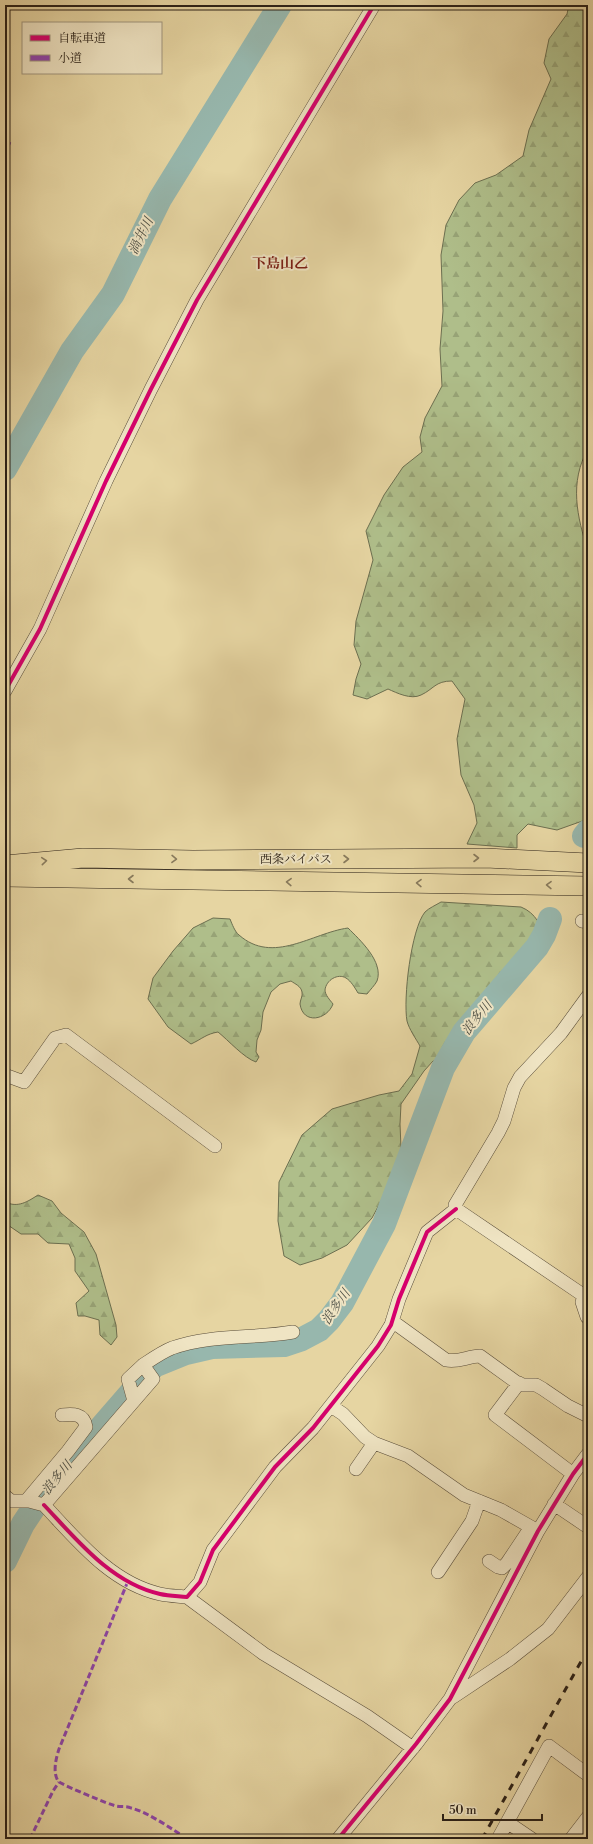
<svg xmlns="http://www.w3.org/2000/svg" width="593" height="1844" viewBox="0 0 593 1844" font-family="'Libre Bodoni','Noto Serif JP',serif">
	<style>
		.forest { fill: url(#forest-firs); stroke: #6c6f50 }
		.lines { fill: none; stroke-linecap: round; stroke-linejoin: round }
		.river { stroke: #97b7ad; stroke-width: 24 }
		.minor-casing { stroke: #594d3a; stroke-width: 14 }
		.highway-casing { stroke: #2a2017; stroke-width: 20 }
		.minor { stroke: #efe4c3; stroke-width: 13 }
		.highway { stroke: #e6d5a2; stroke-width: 19 }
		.rail { stroke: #2a2017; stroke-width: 3; stroke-dasharray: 7 7; stroke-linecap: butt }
		.quiet { stroke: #8e44ad; stroke-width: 3; stroke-dasharray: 6 3; stroke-linecap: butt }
		.cycleway-casing { stroke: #efe4c3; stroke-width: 6 }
		.cycleway { stroke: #d6006c; stroke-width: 4 }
		.oneway { stroke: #887a5c }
		.labels { text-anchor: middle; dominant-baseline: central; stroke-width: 4; stroke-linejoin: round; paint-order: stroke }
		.street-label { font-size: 12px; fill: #2a2017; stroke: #efe4c3 }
		.water-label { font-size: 13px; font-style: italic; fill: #4b4d44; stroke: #efe4c3 }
		.quarter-label { font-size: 14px; font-weight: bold; fill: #7a1f14; stroke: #efe4c3 }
	</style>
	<defs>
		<pattern id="forest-firs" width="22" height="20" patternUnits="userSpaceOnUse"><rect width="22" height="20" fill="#afbe8a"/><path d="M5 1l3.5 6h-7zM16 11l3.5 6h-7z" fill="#97a376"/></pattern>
	</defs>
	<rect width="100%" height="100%" fill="#e6d5a2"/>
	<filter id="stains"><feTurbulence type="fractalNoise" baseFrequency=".005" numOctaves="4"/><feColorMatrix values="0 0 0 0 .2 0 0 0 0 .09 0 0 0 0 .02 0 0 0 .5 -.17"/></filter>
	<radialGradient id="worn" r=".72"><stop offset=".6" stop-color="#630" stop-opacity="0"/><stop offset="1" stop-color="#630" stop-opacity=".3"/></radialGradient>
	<path class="forest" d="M569,5H588V449C569,482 577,517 588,551V819L557,830L528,824L517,835V848L467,844L477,823L474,805L461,775L457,739L465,699L452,681C435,681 434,689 421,695C411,700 397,693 388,689L367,699L353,695L356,679L361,664L354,645L356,621L373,560L366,531L384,495L403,467L422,452L420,437L425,418L442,386L440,349L443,311L441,255L446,225L459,200L475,183L496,175L523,156L529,130L551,79L544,63L549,39L567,14Z
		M441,902L521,907C536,913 541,926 547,940C533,978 496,1003 472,1033C466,1041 462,1049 457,1057L441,1061H433L424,1071L401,1104L400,1124L401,1148L388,1188L372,1218L347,1245L322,1258L300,1265L284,1256L278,1221L279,1182L302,1135L332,1109L379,1095L399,1091L412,1074L420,1046C416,1039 409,1029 407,1021C403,999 411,929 425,912C429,908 436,905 441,902Z
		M213,918L230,919C232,924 235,932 239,935C273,965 312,933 348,928C360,940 384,962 377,981C375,985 370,990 367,994L358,993C355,988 351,981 346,978C338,973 326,980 325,990C325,995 330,1000 333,1004C327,1020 303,1025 300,1004C300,1000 303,996 302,992C301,986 295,984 291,981L280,984L271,992L263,1012L261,1030L257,1040L256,1052L259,1057L256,1062C244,1058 228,1040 218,1032C206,1034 202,1039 191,1044L168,1027L148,999L153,978L173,951L193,928Z
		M38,1195L52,1201L61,1213L84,1232L96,1254L116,1325L117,1337L111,1345L100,1335L99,1320L85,1316H78L76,1303L89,1291L75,1271V1258L69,1244L48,1243L38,1234H21L5,1223V1202C18,1208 27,1202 38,1195Z"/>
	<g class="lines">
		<path class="river" d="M5,469L72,351L113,294L160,199L280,5
			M584,836L588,831
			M5,1561L23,1524L43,1494L154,1366L186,1353L212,1347L284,1345L302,1339L319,1330L329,1320L342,1303L384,1224L443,1068L464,1032L537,947L544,935L550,919"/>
		<defs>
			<path id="minor" d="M5,691L40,629L106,481L151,389L197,300L374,5
				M582,921L588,922
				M588,996L561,1033L520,1077L514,1088L504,1121L498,1133L455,1205L456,1209L583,1295H588
				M5,1075L24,1082L55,1038L66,1035L215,1146
				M587,1317L582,1302L588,1292
				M392,1321L446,1360C458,1363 468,1356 480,1356L516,1382L523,1385H536L543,1389L568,1406L588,1416
				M143,1365C152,1359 162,1352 172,1348C212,1334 253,1339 293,1332
				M519,1383L495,1415L573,1474
				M331,1406L343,1414L365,1437L374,1443L408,1456L464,1495L501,1510L538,1531
				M356,1469L374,1443
				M5,1496L11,1501H29L44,1505L153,1379L143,1365L128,1379L134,1401
				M26,1501L68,1451L86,1427C84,1413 73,1414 62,1415
				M554,1504L588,1527
				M44,1505C77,1540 111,1583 160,1594C169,1596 178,1596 187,1597L200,1582L213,1550L275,1467L313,1428L378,1346L391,1325L399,1299L427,1232L456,1209
				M489,1561L498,1567L502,1568L507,1563L531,1527
				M438,1572L472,1521L479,1501
				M187,1597L264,1654L367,1716L413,1748
				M453,1697L510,1659L548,1629L588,1577
				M507,1822L532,1839
				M338,1839L416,1744L450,1699L538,1531L573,1474L588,1454
				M498,1839L549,1746L588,1775
				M571,1839L588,1817"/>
			<path id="highway" d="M5,865L83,858L193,860L486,858L588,863
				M5,877L588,886"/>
		</defs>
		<use href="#minor" class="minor-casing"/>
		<use href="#highway" class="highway-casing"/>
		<use href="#minor" class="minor"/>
		<use href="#highway" class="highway"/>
		<path class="rail" d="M482,1839L588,1649"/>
		<path class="quiet" d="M5,142L11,144
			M128,1581L59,1749C56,1758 52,1774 59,1782C63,1785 110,1805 116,1806C121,1807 127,1806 131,1808C148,1812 173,1830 188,1839
			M30,1839L53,1791L59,1782"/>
		<defs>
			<path id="cycleway" d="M5,691L40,629L106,481L151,389L197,300L374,5
				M44,1505C77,1540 111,1583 160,1594C169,1596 178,1596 187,1597L200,1582L213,1550L275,1467L313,1428L378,1346L391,1325L399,1299L427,1232L456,1209
				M338,1839L416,1744L450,1699L538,1531L573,1474L588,1454"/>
		</defs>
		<use href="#cycleway" class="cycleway-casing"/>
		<use href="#cycleway" class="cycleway"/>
	</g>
	<defs><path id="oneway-chevron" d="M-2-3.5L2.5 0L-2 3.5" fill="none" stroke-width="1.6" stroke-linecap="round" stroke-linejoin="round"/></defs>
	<g class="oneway">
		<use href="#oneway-chevron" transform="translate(476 858)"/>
		<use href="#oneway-chevron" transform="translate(174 859) rotate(1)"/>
		<use href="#oneway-chevron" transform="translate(346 859)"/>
		<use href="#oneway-chevron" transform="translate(44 861) rotate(-5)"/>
		<use href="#oneway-chevron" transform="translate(131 879) rotate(-180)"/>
		<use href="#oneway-chevron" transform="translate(289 882) rotate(-178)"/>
		<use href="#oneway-chevron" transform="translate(419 883) rotate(-179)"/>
		<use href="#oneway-chevron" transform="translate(549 885) rotate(-179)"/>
	</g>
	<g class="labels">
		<g class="street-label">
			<text x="296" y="859">西条バイパス</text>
		</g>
		<g class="water-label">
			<text transform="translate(141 236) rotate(-64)">渦井川</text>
			<text transform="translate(477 1018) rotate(-51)">浪多川</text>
			<text transform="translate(336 1307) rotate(-55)">浪多川</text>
			<text transform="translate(57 1478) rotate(-50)">浪多川</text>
		</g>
		<g class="quarter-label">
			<text x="280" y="264">下島山乙</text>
		</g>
	</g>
	<rect width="593" height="1844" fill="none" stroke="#e6d5a2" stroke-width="20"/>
	<rect x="6" y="6" width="581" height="1832" fill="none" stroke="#2a2017" stroke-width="2"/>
	<rect x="10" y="10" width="573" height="1824" fill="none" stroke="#2a2017"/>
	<rect x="22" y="22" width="140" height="52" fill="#efe4c3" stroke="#a0967e"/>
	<rect x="30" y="35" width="20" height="6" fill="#d6006c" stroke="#a0967e"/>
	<text x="58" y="42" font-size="12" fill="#2a2017">自転車道</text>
	<rect x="30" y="55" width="20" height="6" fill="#8e44ad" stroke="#a0967e"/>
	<text x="58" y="62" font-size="12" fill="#2a2017">小道</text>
	<path d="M443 1814v6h99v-6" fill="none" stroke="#2a2017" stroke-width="2"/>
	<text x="449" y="1814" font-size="12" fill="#2a2017" stroke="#efe4c3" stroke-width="3" paint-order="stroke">50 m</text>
	<rect width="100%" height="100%" filter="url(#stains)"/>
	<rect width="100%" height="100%" fill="url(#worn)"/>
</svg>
